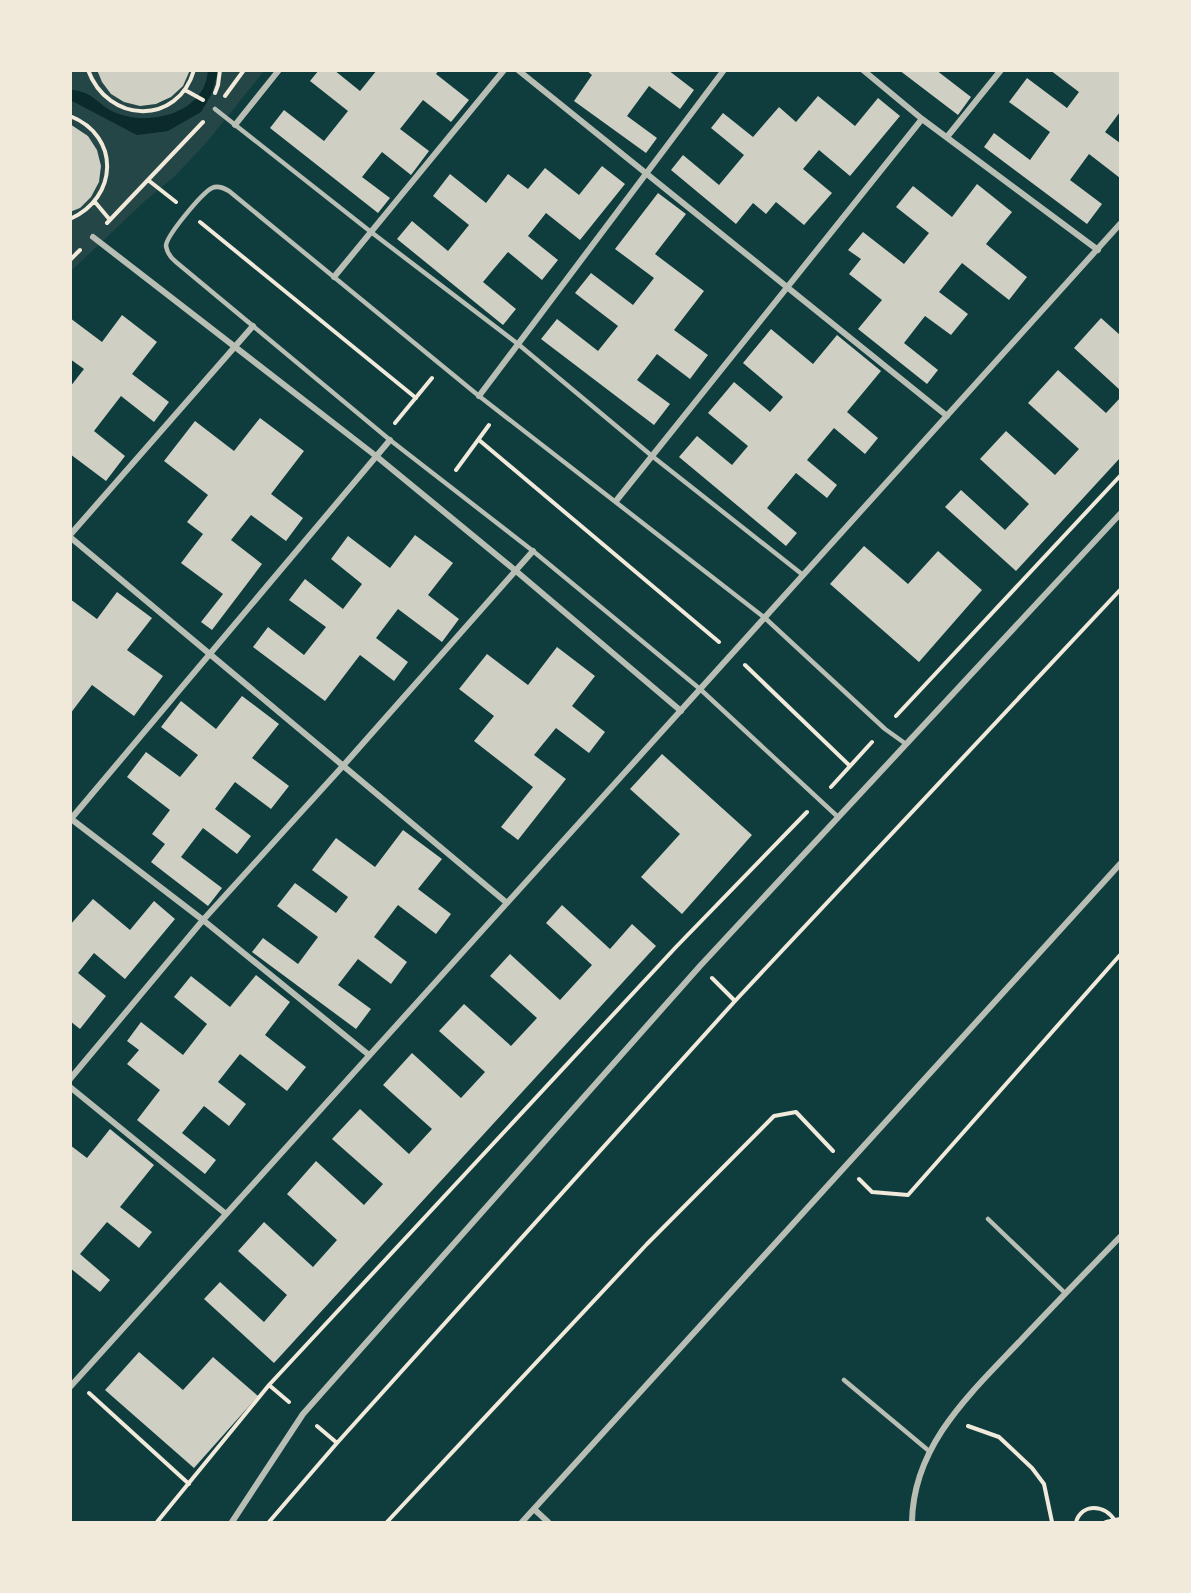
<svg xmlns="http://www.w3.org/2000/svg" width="1191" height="1593" viewBox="0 0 1191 1593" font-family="Signika,sans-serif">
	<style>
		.green { fill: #244646 }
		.water { fill: #0a2a2b }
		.building { fill: #cfcfc3 }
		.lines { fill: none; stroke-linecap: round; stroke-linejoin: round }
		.path { stroke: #f1e9da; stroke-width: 4 }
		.service { stroke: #b8beb3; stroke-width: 4.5 }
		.minor { stroke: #b8beb3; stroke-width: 6 }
	</style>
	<rect width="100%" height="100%" fill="#0f3d3e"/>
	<path class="green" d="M70,71H97C103,86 110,93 126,100C157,113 176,99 190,71H208C205,113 150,127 116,113C98,106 94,92 71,90Z
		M218,71H264L206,143L175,176L146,200L71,271V212L80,208L97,150L88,136L71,124V101H74L137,135L201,112L212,93Z"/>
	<path class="water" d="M208,71H218L212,93L201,112L168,131L137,135L74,102L71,101L70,90C94,91 98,106 116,113C150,127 205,113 208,71Z"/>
	<path class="building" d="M97,70H190L183,86L171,97L156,104L140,106L124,102L111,94L102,82Z
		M319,70H334L360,91L377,70H439L436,74L469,100L451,122L423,100L400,129L429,151L411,175L382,152L362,177L390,198L378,213L270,128L284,110L324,141L348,111L310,81Z
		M586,70H668L694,90L680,109L649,86L627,116L657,138L646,153L574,101L592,75Z
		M899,70H936L971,97L958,115Z
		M1050,70H1120V112L1105,132L1120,143V178L1089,154L1070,180L1102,204L1087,224L984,147L994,133L1030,160L1050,132L1009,102L1027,78L1067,108L1079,92Z
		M818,96L855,126L878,98L900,116L850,176L819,150L803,169L832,193L804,225L776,202L766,214L753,203L736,224L671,170L683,155L719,185L744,155L711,128L723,113L753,137L779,107L796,122Z
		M70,124L88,136L97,150L101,166L99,182L91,197L80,208L70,212Z
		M602,166L625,184L580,240L546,213L528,236L558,260L542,280L508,252L483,282L516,309L503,325L397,239L412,221L448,251L469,225L433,196L450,174L486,203L508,174L528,189L545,168L579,195Z
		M977,184L1012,212L986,244L1027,277L1009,300L962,263L939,292L968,314L951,335L925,316L904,343L938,370L927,384L858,329L882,300L849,274L861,259L848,250L863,232L904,264L929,233L896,207L913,186L952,217Z
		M658,193L686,214L655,254L704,291L674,330L708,355L690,379L657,354L637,380L670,404L654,425L541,339L557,319L598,351L618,326L575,293L591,273L633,305L654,278L615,249Z
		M122,315L157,342L132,374L169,402L154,422L121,396L94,431L125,456L106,481L70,454V387L84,369L70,359V318L102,342Z
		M1101,318L1120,335V390L1074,348Z
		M771,329L813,364L837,335L881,371L847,412L878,438L865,454L834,428L807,460L837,485L827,498L796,473L767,508L797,533L786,546L679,457L697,436L732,465L748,446L708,413L734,382L770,412L783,397L743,363Z
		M1058,370L1106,413L1120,398V458L1016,571L945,507L961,490L1005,530L1029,504L980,459L1006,431L1055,475L1079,449L1028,403Z
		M260,418L304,451L271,494L303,518L286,541L251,515L231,540L262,564L212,630L201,622L223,594L181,563L203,534L187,522L208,495L164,461L195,421L234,451Z
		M415,535L453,563L428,595L459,619L442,642L398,609L376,638L408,662L394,681L360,655L325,701L253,647L268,627L304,655L326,627L289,600L305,579L343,609L362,584L331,559L348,536L390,568Z
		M864,546L908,584L938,551L982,590L919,662L830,584Z
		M117,592L152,618L127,650L163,676L134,716L92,685L70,714L72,637L70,599L97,619Z
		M557,647L595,676L572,706L605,732L589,753L556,728L534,755L566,779L518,840L501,827L533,787L474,741L494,716L459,689L487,654L528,685Z
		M242,696L279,724L252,758L289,786L271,809L235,782L215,809L251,836L237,854L203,828L181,857L222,888L208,906L151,862L165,844L152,834L170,810L127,777L146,752L180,777L198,755L161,727L181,701L216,729Z
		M662,754L752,835L682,914L641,877L680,834L630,789Z
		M403,830L442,859L418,889L451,914L436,934L398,905L374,937L407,962L391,984L358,959L338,985L371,1009L356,1029L252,952L263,938L298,964L318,937L277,906L295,883L336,913L348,897L312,870L336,838L375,867Z
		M93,899L130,930L154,901L175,919L125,979L94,953L78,973L106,996L80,1029L70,1021V925Z
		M562,905L610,949L632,924L656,946L274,1363L204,1299L220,1282L264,1322L287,1295L238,1251L264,1222L313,1267L337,1240L287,1194L316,1161L364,1205L383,1184L332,1139L360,1109L409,1154L432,1129L383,1085L412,1053L461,1098L485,1072L439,1031L464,1004L511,1046L537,1018L490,976L510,954L560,1000L592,965L546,923Z
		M256,975L290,1002L265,1035L306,1067L287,1091L240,1054L218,1082L246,1104L229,1126L204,1106L182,1133L216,1160L205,1174L137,1120L160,1090L127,1064L139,1050L127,1041L141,1022L183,1055L207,1024L174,997L191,976L230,1007Z
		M110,1129L154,1165L120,1207L152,1232L139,1248L107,1222L80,1254L110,1280L100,1292L70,1268V1145L87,1158Z
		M139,1352L183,1390L213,1357L258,1396L194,1468L105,1390Z"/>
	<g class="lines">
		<path class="path" d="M88,70C108,124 178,126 194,70
			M185,90L203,100
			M215,93L218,85L220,70
			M225,96L244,70
			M70,116C121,136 118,198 70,219
			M148,180L176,202
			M95,202L110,220
			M200,222L416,398
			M107,223L203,122
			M70,260L80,250
			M395,423L432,378
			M479,440L719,642
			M456,470L489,425
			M745,665L850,766
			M896,716L1120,476
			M831,787L872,742
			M712,978L735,1001
			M859,1179L872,1192L908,1195L1120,955
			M269,1385L289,1402
			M89,1393L189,1484
			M317,1426L337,1443
			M968,1426L999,1437L1032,1468L1044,1484L1052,1522
			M157,1522L269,1385L676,947L807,812
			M269,1522L337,1443L735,1001L1120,590
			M387,1522L647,1244L774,1116L796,1112L833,1151
			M1076,1522C1082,1503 1105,1504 1115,1521
			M1106,1522L1120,1519"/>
		<path class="service" d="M215,109L371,232L518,344L652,456L803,575
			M838,817L700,689L533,551L390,440L176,262C171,258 167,253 166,246C166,236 202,193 212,188C218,185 224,188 229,191L479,396L765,618L885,729L906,744
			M988,1219L1065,1293
			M844,1380L929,1451"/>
		<path class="minor" d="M518,70L947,416
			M863,70L922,119L1098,250
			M235,125L279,70
			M947,137L1001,70
			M93,237L376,456L516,571L681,711
			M334,277L504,70
			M479,396L724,70
			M616,501L922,119
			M70,535L253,326
			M70,537L507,903
			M70,818L203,920L369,1055
			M70,820L390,440
			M70,1079L203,920L342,767L533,551
			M70,1087L226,1214
			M70,1387L1120,224
			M534,1509L548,1522
			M232,1522L303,1414L700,966L1120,514
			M522,1522L1120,864
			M912,1522C913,1444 972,1392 1022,1339C1054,1305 1087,1271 1120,1237"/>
	</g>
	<rect width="1191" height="1593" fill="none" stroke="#f1e9da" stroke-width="144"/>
</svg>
